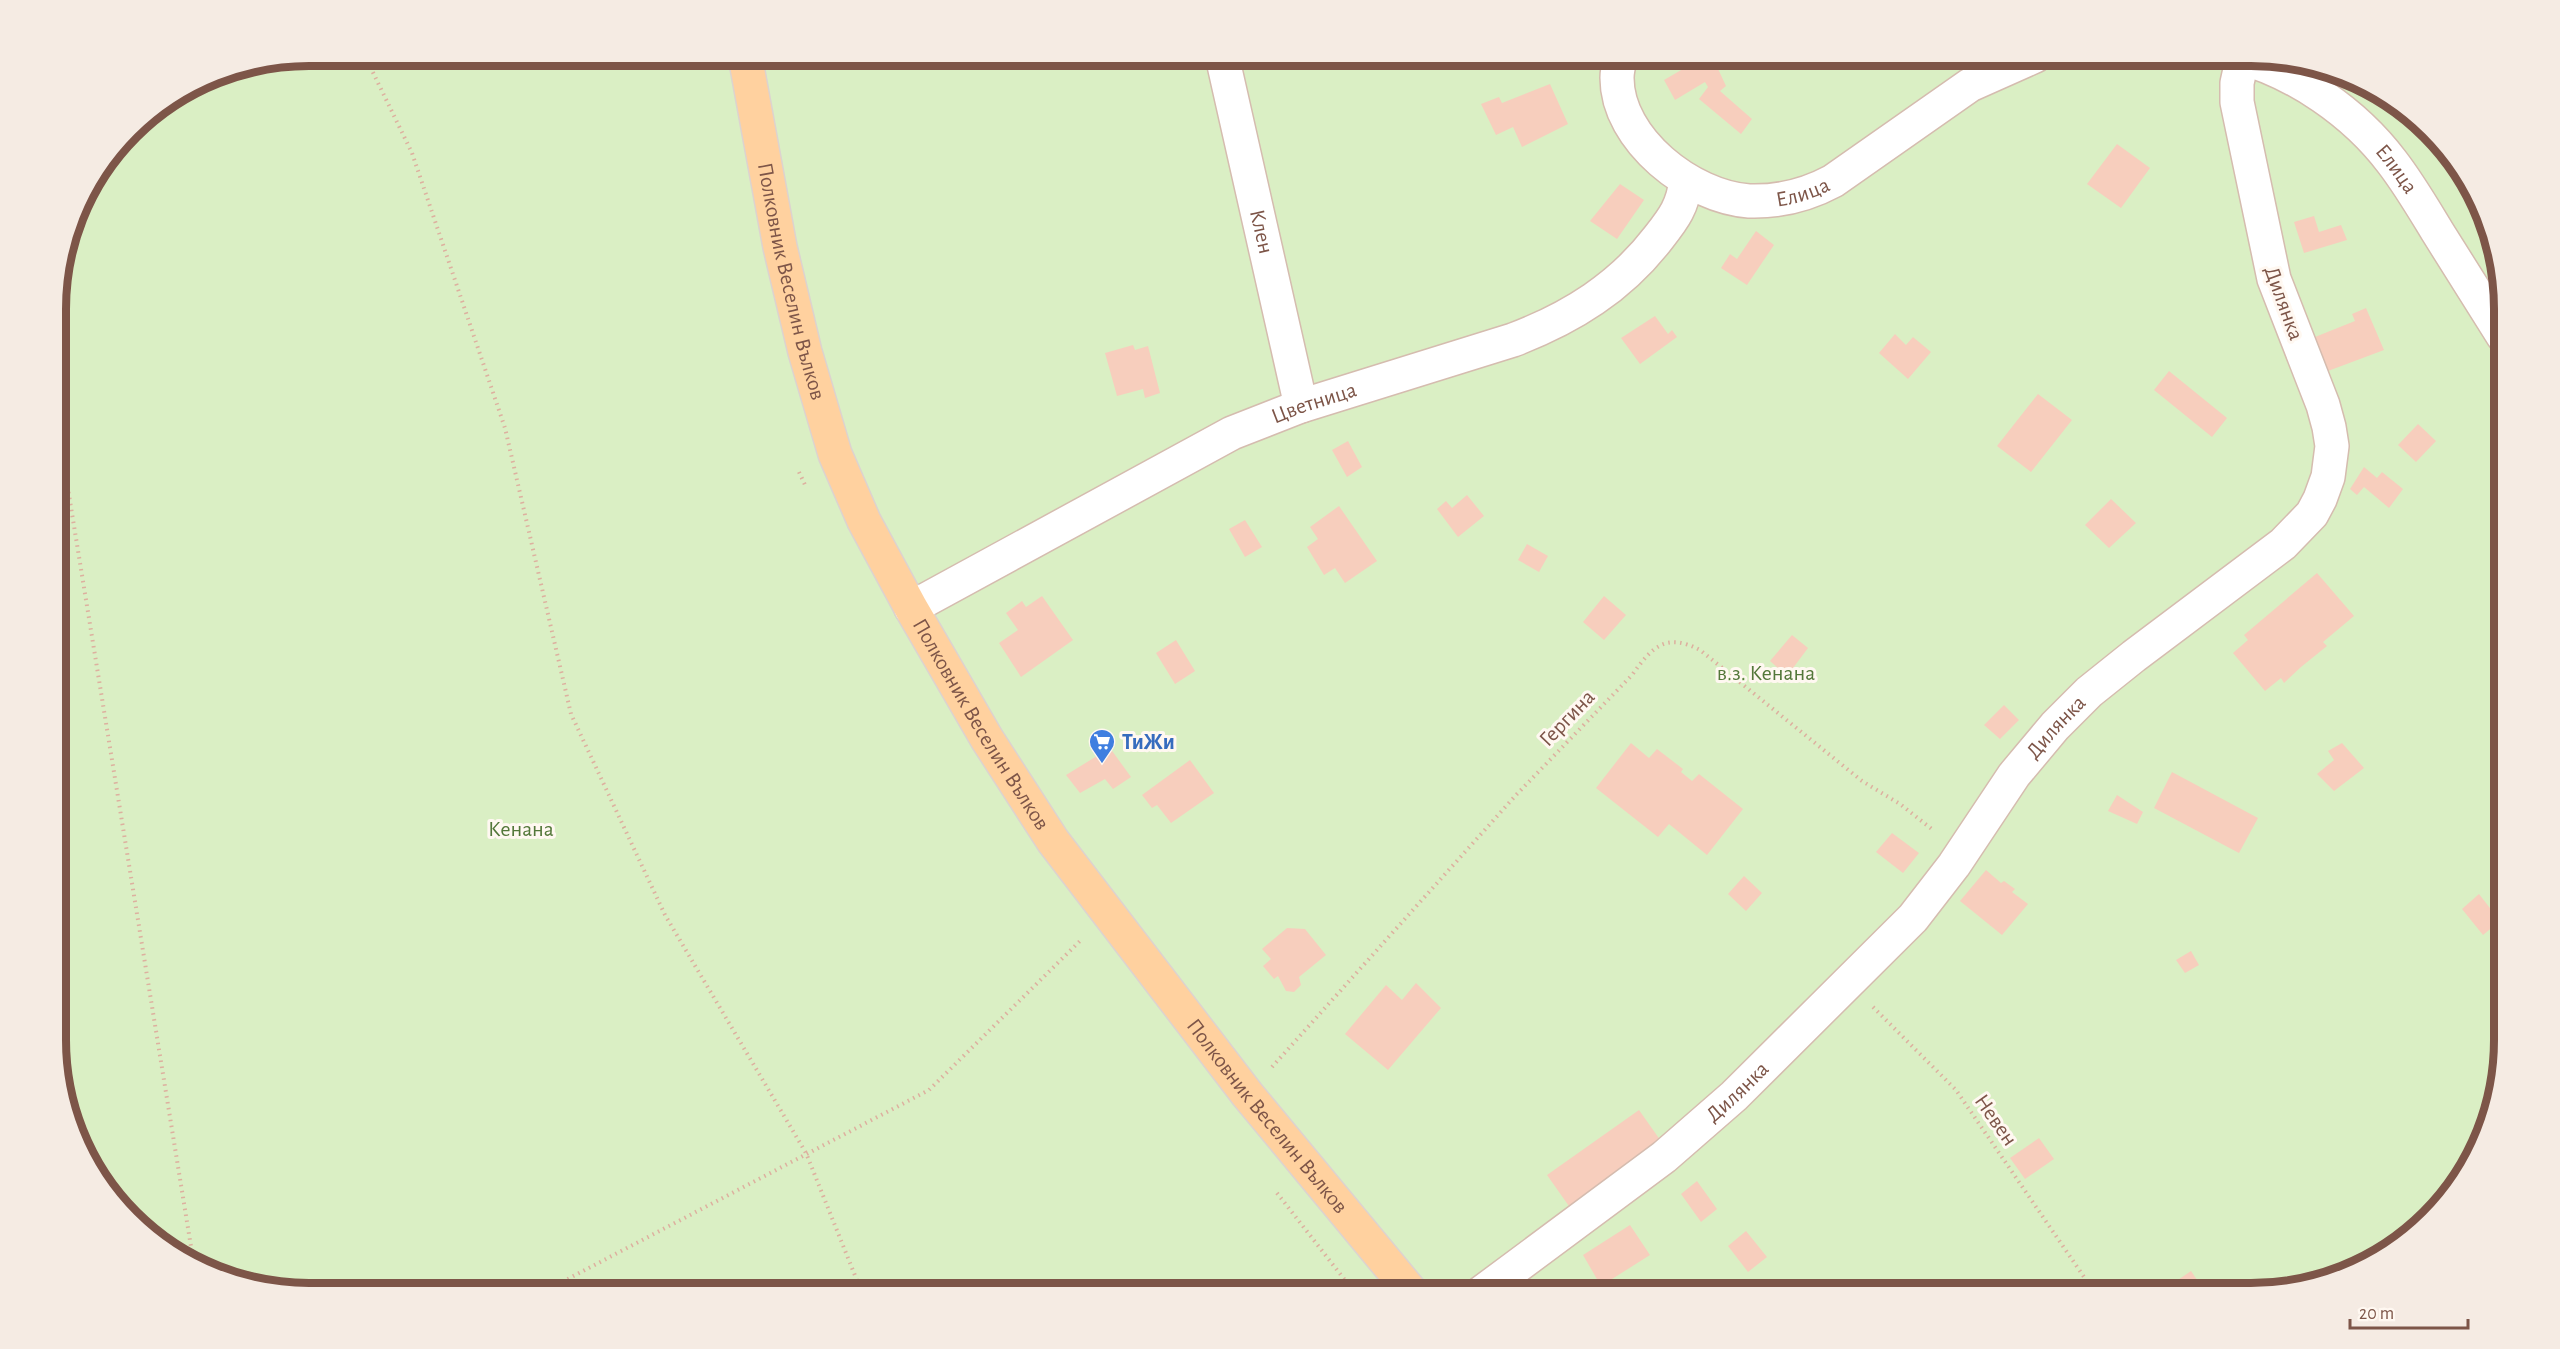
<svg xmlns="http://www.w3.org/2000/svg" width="2560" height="1349" viewBox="0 0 2560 1349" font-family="'Alegreya Sans',sans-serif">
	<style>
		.green { fill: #daefc4 }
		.building { fill: #f7cebd }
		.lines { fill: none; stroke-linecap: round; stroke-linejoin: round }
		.minor-casing { stroke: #d5bcaf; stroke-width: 36 }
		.major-casing { stroke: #ddd3cf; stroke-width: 36 }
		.path { stroke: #ddb09f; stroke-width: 4; stroke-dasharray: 1.5 4.5; stroke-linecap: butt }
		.minor { stroke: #fff; stroke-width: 33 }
		.major { stroke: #ffd19f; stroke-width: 33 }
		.labels { text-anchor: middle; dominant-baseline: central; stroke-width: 6; stroke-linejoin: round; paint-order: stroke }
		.street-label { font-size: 22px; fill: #7d5548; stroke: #fff8f1 }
		.park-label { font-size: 22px; fill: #537739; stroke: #fff8f1 }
		.shop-label { font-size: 22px; font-weight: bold; fill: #366cbe; stroke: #fff8f1; text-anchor: start }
		.rim { fill: none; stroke: #7d5548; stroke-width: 8 }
	</style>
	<rect width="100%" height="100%" fill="#fef4e8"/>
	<path class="green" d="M309,56H2251L2363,82L2418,119L2462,168L2502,277L2504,1040L2478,1152L2441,1207L2391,1251L2332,1280L2267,1293H309L197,1267L142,1231L98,1181L58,1073L56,292L82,197L142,119L213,75Z"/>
	<path class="building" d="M1042,56H1072L1073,67L1043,70Z
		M1700,56H1712L1726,86L1720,91L1752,119L1741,134L1699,99L1708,87L1705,82L1675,100L1664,80L1695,62L1693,59Z
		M1550,84L1568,124L1522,147L1513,127L1496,135L1481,104L1499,97L1502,103Z
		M2117,144L2150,168L2121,208L2087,184Z
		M1620,184L1644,200L1617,239L1590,221Z
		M2314,216L2319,232L2341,225L2347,240L2304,253L2294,222Z
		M1756,231L1774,245L1747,285L1721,268L1730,254L1737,259Z
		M2366,308L2384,350L2328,371L2315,337L2355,321L2352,314Z
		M1655,316L1668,334L1672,330L1677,337L1640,364L1621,338Z
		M1895,334L1906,345L1913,337L1931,352L1908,379L1879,353Z
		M1133,345L1135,350L1148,346L1160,393L1145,398L1143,389L1117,396L1105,353Z
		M2169,371L2227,418L2212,437L2154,390Z
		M2038,394L2072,420L2031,472L1997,446Z
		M2418,424L2436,441L2416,462L2398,445Z
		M1348,441L1362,467L1347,477L1332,450Z
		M2364,467L2377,478L2382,472L2403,489L2389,508L2364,487L2357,495L2350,489Z
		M1467,495L1484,516L1458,537L1437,509L1446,501L1452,508Z
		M2111,499L2136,523L2109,548L2085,525Z
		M1339,506L1377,561L1345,583L1335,568L1324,575L1307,547L1318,539L1310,527Z
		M1245,520L1262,547L1245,557L1229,529Z
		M1527,544L1548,556L1539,572L1518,560Z
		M2317,573L2354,616L2323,642L2327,646L2301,667L2284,683L2281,678L2265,691L2233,653L2248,640L2244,635Z
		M1042,596L1073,640L1021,677L999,643L1018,630L1006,613L1022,601L1026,607Z
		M1604,596L1626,615L1604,640L1583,622Z
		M1792,635L1808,648L1787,676L1770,661Z
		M1176,640L1195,671L1175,684L1156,653Z
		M2004,705L2019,720L2000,739L1984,725Z
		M1631,743L1649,758L1657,749L1683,769L1681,772L1692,781L1699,774L1743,809L1707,855L1669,824L1658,837L1596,788Z
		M2342,743L2364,768L2334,791L2317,774L2334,760L2328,751Z
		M1110,748L1131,777L1113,789L1105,779L1080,793L1066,775Z
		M1190,760L1214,793L1171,823L1157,805L1152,808L1142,795Z
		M2172,772L2258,818L2239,853L2154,808Z
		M2117,795L2143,812L2137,824L2108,811Z
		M1892,833L1919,853L1903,873L1876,852Z
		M1986,870L2001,883L2004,881L2015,889L2012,892L2028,904L2002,935L1960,901Z
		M1744,876L1762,893L1746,911L1728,894Z
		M2479,894L2500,921L2483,935L2462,909Z
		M1287,928L1305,929L1326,955L1299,977L1301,985L1294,992L1286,991L1278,976L1274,979L1263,966L1271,959L1262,949Z
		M2191,951L2199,965L2185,973L2176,960Z
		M1416,983L1441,1008L1388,1070L1345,1034L1386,985L1402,1000Z
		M1639,1110L1663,1144L1571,1209L1547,1175Z
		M2039,1138L2054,1159L2025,1179L2010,1158Z
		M1697,1181L1717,1209L1701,1222L1681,1194Z
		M1630,1225L1650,1255L1601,1286L1583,1255Z
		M1746,1231L1767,1257L1748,1272L1728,1246Z
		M2191,1271L2206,1293H2151L2170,1280L2172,1284Z"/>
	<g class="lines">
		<defs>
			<g id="minor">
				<path id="s1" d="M1222,56L1301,406"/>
				<path id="s2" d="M1621,56C1619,63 1617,71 1617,78C1617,140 1691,197 1749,201C1779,202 1807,195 1833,181L1970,85L2035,56"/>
				<path id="s3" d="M2236,56C2296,72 2355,113 2392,162C2409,184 2423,208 2437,231C2459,266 2481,301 2503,336"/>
				<path id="s4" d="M911,608L1232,433L1301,406L1513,340C1571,318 1621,287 1659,237C1674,218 1683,206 1686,180"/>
				<path id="s5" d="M1481,1293L1664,1157L1734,1096L1913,918L1954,865L2014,775L2055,726L2089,692L2134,656L2283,544L2312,514L2320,499L2328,477L2332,446L2329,427L2323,405L2274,279L2237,102V83L2243,56"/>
			</g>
			<g id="major">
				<path id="s6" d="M745,56L780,247L805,352L835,454L864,521L911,608L987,739L1053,841L1247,1094L1412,1293"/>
			</g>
		</defs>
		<use href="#minor" class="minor-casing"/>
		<use href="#major" class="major-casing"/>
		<path class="path" d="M365,56L412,153L505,428L571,714L665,915L806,1153L862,1293
			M56,415L194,1265
			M799,472L806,487
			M1873,1007L1956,1090L2095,1293
			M1272,1067L1517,794L1632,675C1652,647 1666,632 1700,650L1862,781L1900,804L1933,830
			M1277,1193L1355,1293
			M541,1293L929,1090L1081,940"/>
		<use href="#minor" class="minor"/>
		<use href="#major" class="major"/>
	</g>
	<defs>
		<symbol id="supermarket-pin" viewBox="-11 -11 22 30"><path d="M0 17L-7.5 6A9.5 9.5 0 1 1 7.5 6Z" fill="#3f7fe0" stroke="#fff8f1"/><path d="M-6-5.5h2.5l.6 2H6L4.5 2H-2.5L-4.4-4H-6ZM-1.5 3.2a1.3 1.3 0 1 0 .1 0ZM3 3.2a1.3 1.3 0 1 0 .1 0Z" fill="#fff"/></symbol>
	</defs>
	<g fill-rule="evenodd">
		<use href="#supermarket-pin" x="1087" y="727" width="30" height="40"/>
	</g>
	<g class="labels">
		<g class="street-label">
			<text stroke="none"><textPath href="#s3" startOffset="200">Елица</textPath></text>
			<text stroke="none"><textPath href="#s2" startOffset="272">Елица</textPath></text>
			<text stroke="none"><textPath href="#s1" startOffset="180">Клен</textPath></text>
			<text stroke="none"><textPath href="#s6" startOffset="230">Полковник Веселин Вълков</textPath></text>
			<text transform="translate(2284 303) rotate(70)">Дилянка</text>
			<text stroke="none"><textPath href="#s4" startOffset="453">Цветница</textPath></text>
			<text transform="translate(1567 718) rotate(-46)">Гергина</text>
			<text stroke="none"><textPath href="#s6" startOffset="716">Полковник Веселин Вълков</textPath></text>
			<text stroke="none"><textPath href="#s5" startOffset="812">Дилянка</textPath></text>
			<text stroke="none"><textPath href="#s5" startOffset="326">Дилянка</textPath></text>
			<text stroke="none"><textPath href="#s6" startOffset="1202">Полковник Веселин Вълков</textPath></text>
			<text transform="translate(1996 1120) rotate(55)">Невен</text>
		</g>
		<g class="park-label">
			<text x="1766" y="673">в.з. Кенана</text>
			<text x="521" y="829">Кенана</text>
		</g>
		<g class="shop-label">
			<text x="1122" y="742">ТиЖи</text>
		</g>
	</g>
	<path d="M0 0H2560V1349H0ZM309 66H2251A243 243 0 0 1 2494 309V1040A243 243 0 0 1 2251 1283H309A243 243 0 0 1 66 1040V309A243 243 0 0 1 309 66Z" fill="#f5ebe3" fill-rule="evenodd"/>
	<path class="rim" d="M309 66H2251A243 243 0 0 1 2494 309V1040A243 243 0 0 1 2251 1283H309A243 243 0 0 1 66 1040V309A243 243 0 0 1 309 66Z"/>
	<path d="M2350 1319v9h118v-9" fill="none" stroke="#7d5548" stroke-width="3"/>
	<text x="2359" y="1319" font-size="18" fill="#7d5548" stroke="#fff8f1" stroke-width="4.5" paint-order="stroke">20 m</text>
</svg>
